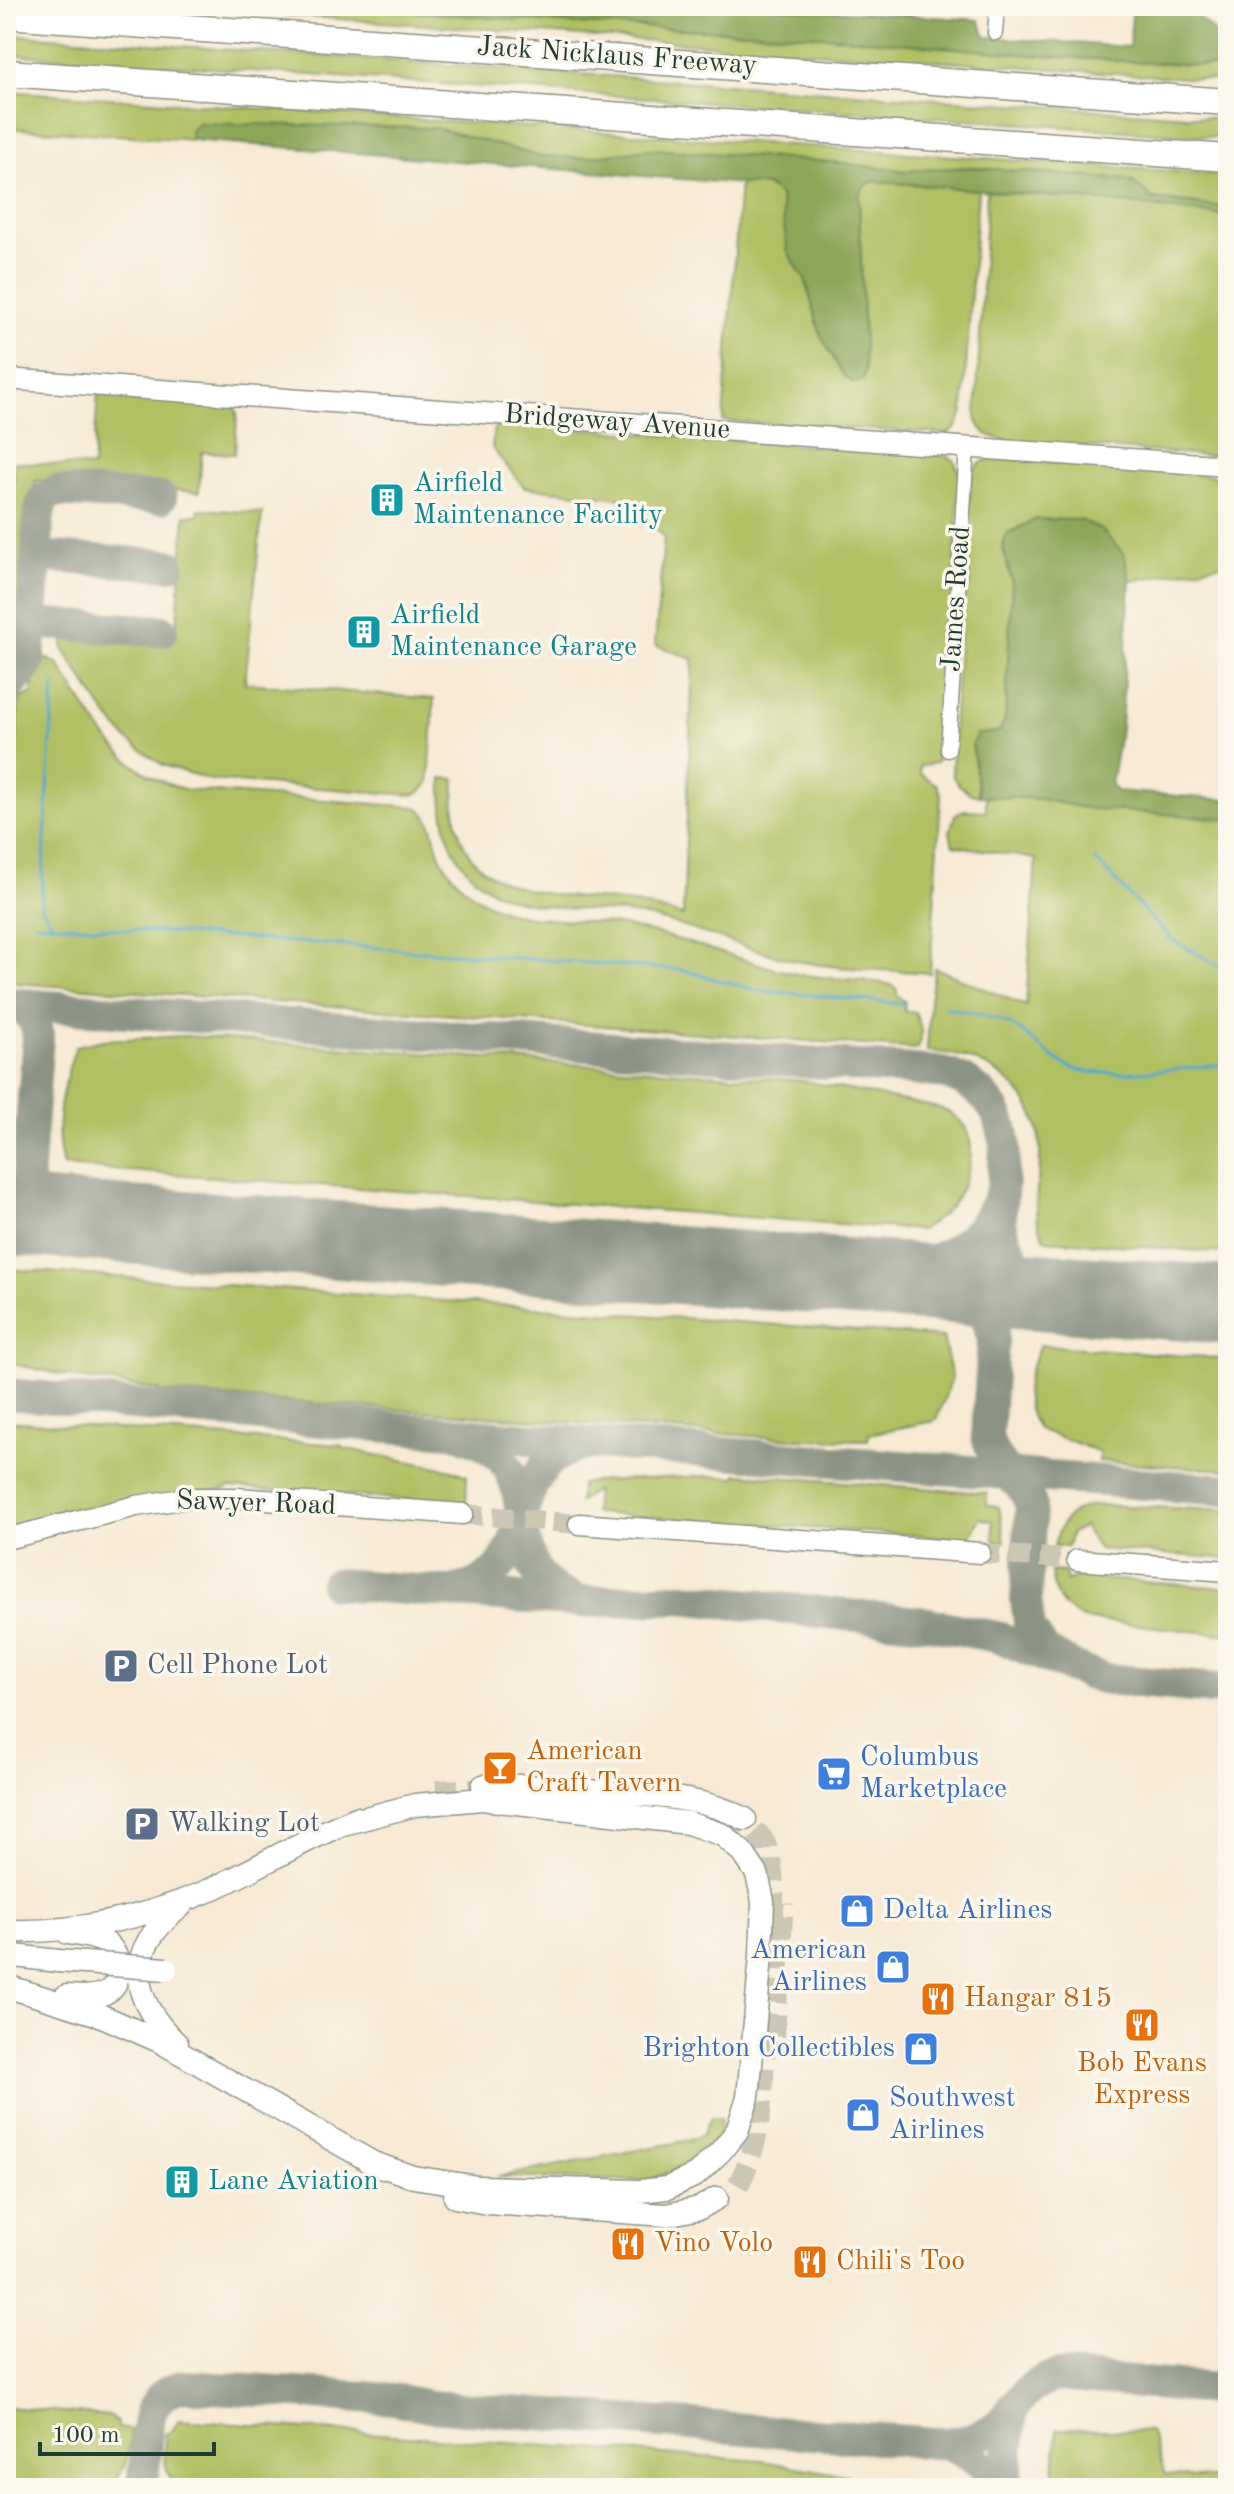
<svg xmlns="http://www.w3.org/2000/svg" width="1234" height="2494" viewBox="0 0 1234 2494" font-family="'Old Standard TT',serif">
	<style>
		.green { fill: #b1c063; stroke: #687e4c; stroke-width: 2 }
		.forest { fill: #8ca659; stroke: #567246; stroke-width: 2 }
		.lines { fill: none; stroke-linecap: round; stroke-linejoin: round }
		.stream { stroke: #4ca6c9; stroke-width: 3 }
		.taxiway { stroke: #8b9384; stroke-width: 32 }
		.runway { stroke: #8b9384; stroke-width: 78 }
		.secondary-tunnel { stroke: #ccc7b4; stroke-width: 20; stroke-dasharray: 20 10; stroke-linecap: butt }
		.primary-tunnel { stroke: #ccc7b4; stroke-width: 22; stroke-dasharray: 22 11; stroke-linecap: butt }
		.street-casing { stroke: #8b9384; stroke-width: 17 }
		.secondary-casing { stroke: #8b9384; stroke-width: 23 }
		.primary-casing { stroke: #8b9384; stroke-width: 25 }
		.highway-casing { stroke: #8b9384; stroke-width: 29 }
		.street { stroke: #fff; stroke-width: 14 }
		.secondary { stroke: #fff; stroke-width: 20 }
		.primary { stroke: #fff; stroke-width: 22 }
		.highway { stroke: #fff; stroke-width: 26 }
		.primary-bridge-casing { stroke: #8b9384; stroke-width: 25; stroke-linecap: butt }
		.primary-bridge { stroke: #fff; stroke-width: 22 }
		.labels { text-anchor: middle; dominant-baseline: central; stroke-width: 7; stroke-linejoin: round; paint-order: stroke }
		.street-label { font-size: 28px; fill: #1f3d34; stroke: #fbf7ec }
		.culture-label { font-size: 28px; fill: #0d838f; stroke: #fbf7ec; text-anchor: start }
		.service-label { font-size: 28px; fill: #4e5e75; stroke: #fbf7ec; text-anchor: start }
		.food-label { font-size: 28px; fill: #c56008; stroke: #fbf7ec; text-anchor: start }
		.shop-label { font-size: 28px; fill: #366cbe; stroke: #fbf7ec; text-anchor: start }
	</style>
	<rect width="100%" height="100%" fill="#fbf7ec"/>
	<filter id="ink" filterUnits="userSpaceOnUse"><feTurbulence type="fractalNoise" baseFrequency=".0125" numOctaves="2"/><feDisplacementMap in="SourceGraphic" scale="16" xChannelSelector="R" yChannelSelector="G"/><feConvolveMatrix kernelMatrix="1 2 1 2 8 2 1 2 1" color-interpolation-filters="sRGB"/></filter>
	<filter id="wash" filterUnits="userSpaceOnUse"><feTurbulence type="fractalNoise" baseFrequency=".006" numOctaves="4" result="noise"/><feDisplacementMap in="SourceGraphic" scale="32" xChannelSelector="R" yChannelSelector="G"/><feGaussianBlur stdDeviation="1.8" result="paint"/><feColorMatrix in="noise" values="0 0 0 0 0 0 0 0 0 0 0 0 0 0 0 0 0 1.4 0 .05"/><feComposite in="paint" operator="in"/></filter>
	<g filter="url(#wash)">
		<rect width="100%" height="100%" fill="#f7e9d4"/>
		<path class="green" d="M154,6H338L577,24L811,35L1043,56L1228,67V81Z
			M6,34L1228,119V138L6,54Z
			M6,91L1228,175V208L1153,199L1134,183L1126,180L969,167L907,171L832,162L650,149L580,158L538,156L436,128L190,131L193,140L6,128Z
			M874,181L978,190L963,412L956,428L948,434L723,421L740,182L768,186L780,196L788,253L805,279L821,336L844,376L859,194L864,186Z
			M987,191L1106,201L1228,216V457L1009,441C993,438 980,435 976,417Z
			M98,393L218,401L234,407L237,412L235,454L202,452L199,492L36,480L27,602L21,610L6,613V568L15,462L93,467Z
			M501,423L947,456L954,460L960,474L942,755L935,763L920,766L919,773L937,785L941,795L930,973C882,969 831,970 785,958C738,946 692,927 645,916C596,906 525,914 485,886C447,859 441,821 442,778L455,779C445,898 537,892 624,902C644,904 664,911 683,916L693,659L655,645L664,537L630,499L524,487L492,448L494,428Z
			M997,458L1228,477V563L1130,581L1124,554L1003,548L1012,583L1005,720L1000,731L977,735L972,743L979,796L969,793L959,785L952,775L954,715L971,477C975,464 984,459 997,458Z
			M199,509L262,513L245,683L434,699L429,783L419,793L412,795L211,780L163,765L129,741L110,720L63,649L64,638L75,631L176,637L185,515H198Z
			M48,659L58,664C94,719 117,773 187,790L416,807C435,815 433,843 442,860C453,879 470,895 490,905C530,924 575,918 617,925C675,935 731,958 788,972C822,980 858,977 892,985L897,990V996L905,1002L904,1011L915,1012C920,1024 925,1038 917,1049L16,983L6,974V877L19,704L22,698L32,693C33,678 30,662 48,659Z
			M986,796L1040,799L1085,808L1228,819V1253L1046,1240C1026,1213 1043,1175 1040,1144C1036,1085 980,1053 927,1051L930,1000L935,968L1026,1006L1036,859L953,845L950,832L955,815L964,810L986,811Z
			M185,1036L804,1081L939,1108C944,1110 951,1113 956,1117C981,1137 970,1177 955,1200C947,1212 934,1222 921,1230L63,1166C52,1125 63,1084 76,1046L103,1040Z
			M6,1269L943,1337L952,1378L937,1418L934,1421L869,1434L868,1440L793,1439L161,1392L160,1390L78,1378L13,1364L6,1359Z
			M1040,1345L1228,1359V1470L1099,1461L1100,1452L1038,1429C1018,1397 1027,1376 1040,1345Z
			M6,1421L341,1445L342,1448L452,1470L467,1476L466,1504L228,1487L227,1489L6,1529Z
			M737,1474L987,1493V1505L999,1507L1005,1542L994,1541L993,1521L980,1518L969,1539L594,1513L596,1490L579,1502L581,1484L598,1481L705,1476L736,1477Z
			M1094,1505L1228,1510V1559L1098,1549L1084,1526L1071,1533L1067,1547L1054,1546C1059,1523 1071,1508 1094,1505Z
			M1051,1571L1065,1572L1067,1581L1087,1571L1102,1579L1228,1588V1635L1083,1619C1062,1609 1053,1594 1051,1571Z
			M711,2118H721L720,2135C696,2155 676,2174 644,2181L497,2177L690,2140L702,2135Z
			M6,2407L109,2416L117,2422L119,2428L131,2430C129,2453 127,2473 107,2488H6Z
			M179,2420L762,2461L919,2488H175C164,2470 163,2454 166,2433L171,2432Z
			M1057,2429L1150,2431L1165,2474L1228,2480V2488H1053Z"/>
		<path class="forest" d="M338,6H754L979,20L986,37L1129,47L1133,6H1187L1228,45V67L1043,56L811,35L577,24Z
			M198,123L436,128L538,156L580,158L650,149L832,162L907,171L969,167L1126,180L1134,183L1153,199L1228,208V216L1106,201L874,181L864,186L859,195L865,372L863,380L853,383L844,376L821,336L805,279L788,253L780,196L768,186L193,140L190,131Z
			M1036,519L1081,520L1102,530L1124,554L1130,582L1121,727L1111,785L1116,791L1228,800V819L1085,808L1040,799L979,796L972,743L977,735L1000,731L1005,720L1012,583L1003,548L1006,534Z"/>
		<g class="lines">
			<path class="stream" d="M1095,859L1171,939L1228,971
				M36,923L682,970L755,990L904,1004
				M52,923L41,907L54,686
				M945,1007C968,1012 994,1015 1015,1027C1036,1040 1051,1062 1075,1069C1107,1079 1191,1067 1228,1064"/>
			<path class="taxiway" d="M36,556L169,565
				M32,623L162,631
				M6,691L29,663L39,512L44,498L56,491L161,498
				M6,1003L938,1072C976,1080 1003,1107 1005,1146L987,1437L993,1453L1008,1474L1023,1489L1031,1504L1026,1600L1030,1629L1045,1651L1087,1674
				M28,1178C27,1206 35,1213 61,1220
				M6,1216L20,1204L26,1192L38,1037C37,1021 29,1014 18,1004
				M1002,1227C1010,1263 1033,1284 1068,1294
				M852,1278C912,1272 977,1257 1000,1194
				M941,1284C968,1292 985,1304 991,1334
				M6,1394L532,1439L1228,1490
				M467,1437C559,1470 484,1564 574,1599
				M335,1584L585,1602L681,1598L927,1623L1001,1638L1067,1666L1105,1679L1228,1690
				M455,1590C549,1574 494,1463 585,1445
				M940,2443C965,2448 986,2464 997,2488
				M140,2488C153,2452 133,2396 183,2386L394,2399L429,2406L936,2443C962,2443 987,2438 1005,2418C1022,2399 1029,2382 1057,2376L1228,2390
				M1006,2488L1011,2415L1014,2405"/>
			<path class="runway" d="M6,1216L1228,1305"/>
		</g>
	</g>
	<g filter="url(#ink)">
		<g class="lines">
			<path class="secondary-tunnel" d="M463,1514L579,1524
				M980,1553L1077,1560"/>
			<path class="primary-tunnel" d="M436,1791L483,1790
				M727,1815C738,1821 751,1827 760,1836C775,1852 773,1898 773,1920
				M774,2036L783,1903
				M738,2185C766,2136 762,2072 766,2018"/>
			<defs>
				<path id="street" d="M995,33L997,6
					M948,750L967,447"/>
				<path id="secondary" d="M6,379L1228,466
					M579,1524L980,1553
					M6,1539L136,1506L189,1498H237L463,1514
					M1077,1560L1228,1571"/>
				<path id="primary" d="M483,1786C522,1784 561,1789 600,1792C650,1796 700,1795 745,1819
					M343,1824L415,1805L482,1799L688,1823L723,1835L743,1853L757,1874L763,1901L761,1956L748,2097L737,2131L720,2152L696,2175L667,2188L640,2191L478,2187L413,2177L368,2161
					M6,1931C74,1933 140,1919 203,1893C256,1870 303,1839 357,1818
					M6,1955L58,1961
					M6,1986L102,2016L159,2041L382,2168
					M66,1996C79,1997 93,1998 105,1993C124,1984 122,1955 106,1943C96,1936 80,1935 68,1933
					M177,2044C126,1995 125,1950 181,1906
					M455,2197L487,2203L666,2215L700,2208L717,2198"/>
				<path id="highway" d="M6,15L1228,102
					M6,73L1228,158"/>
			</defs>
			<use href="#street" class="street-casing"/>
			<use href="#secondary" class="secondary-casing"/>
			<use href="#primary" class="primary-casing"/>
			<use href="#highway" class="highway-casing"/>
			<use href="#street" class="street"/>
			<use href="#secondary" class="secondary"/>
			<use href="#primary" class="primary"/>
			<use href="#highway" class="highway"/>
			<defs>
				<path id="primary-bridge" d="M58,1961L166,1969"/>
			</defs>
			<use href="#primary-bridge" class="primary-bridge-casing"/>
			<use href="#primary-bridge" class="primary-bridge"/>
		</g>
	</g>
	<defs>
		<symbol id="building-square" viewBox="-11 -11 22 22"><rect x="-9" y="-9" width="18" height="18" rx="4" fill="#0f9aa8" stroke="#fbf7ec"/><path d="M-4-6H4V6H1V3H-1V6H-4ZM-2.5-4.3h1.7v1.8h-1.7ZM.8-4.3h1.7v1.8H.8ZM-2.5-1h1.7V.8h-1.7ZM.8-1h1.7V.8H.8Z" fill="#fff"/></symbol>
		<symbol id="parking-square" viewBox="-11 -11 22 22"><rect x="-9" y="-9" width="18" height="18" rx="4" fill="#5c6f8a" stroke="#fbf7ec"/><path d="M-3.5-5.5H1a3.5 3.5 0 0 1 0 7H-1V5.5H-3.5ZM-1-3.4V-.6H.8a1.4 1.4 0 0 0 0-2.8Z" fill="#fff"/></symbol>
		<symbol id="bar-square" viewBox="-11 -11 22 22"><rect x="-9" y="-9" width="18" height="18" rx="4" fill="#e8710a" stroke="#fbf7ec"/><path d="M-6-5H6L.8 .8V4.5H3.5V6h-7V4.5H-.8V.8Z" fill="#fff"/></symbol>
		<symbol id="supermarket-square" viewBox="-11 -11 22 22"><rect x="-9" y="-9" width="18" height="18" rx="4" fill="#3f7fe0" stroke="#fbf7ec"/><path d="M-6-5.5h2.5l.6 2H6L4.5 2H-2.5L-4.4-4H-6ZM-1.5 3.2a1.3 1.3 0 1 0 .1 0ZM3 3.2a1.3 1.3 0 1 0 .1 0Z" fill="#fff"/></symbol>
		<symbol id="shop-square" viewBox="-11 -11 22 22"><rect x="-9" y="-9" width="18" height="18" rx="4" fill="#3f7fe0" stroke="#fbf7ec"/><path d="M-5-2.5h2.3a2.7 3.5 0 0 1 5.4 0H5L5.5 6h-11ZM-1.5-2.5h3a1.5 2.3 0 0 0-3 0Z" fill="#fff"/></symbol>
		<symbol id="restaurant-square" viewBox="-11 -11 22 22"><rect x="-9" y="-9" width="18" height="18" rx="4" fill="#e8710a" stroke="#fbf7ec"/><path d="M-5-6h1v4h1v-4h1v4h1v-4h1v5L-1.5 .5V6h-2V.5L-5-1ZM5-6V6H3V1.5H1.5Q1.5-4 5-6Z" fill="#fff"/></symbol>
	</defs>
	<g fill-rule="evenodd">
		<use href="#building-square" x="367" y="480" width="40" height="40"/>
		<use href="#building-square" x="344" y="612" width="40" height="40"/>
		<use href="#parking-square" x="101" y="1646" width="40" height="40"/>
		<use href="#bar-square" x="480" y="1748" width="40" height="40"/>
		<use href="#supermarket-square" x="814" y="1754" width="40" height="40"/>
		<use href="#parking-square" x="122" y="1804" width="40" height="40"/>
		<use href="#shop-square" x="837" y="1891" width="40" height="40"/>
		<use href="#shop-square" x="873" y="1947" width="40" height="40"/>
		<use href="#restaurant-square" x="918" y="1979" width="40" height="40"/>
		<use href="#restaurant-square" x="1122" y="2005" width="40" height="40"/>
		<use href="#shop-square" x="901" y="2029" width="40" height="40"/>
		<use href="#shop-square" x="843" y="2095" width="40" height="40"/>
		<use href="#building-square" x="162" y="2162" width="40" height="40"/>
		<use href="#restaurant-square" x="608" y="2224" width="40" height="40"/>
		<use href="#restaurant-square" x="790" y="2242" width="40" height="40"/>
	</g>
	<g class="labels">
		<g class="street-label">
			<text transform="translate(617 57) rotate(4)">Jack Nicklaus Freeway</text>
			<text transform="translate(617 423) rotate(4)">Bridgeway Avenue</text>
			<text transform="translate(957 599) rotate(-86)">James Road</text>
			<text transform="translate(256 1504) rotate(2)">Sawyer Road</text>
		</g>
		<g class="culture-label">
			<text x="413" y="484">Airfield<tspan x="413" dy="32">Maintenance Facility</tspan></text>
			<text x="390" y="616">Airfield<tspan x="390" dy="32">Maintenance Garage</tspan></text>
			<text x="208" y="2182">Lane Aviation</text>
		</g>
		<g class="service-label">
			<text x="147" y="1666">Cell Phone Lot</text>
			<text x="168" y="1824">Walking Lot</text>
		</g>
		<g class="food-label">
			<text x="526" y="1752">American<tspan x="526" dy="32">Craft Tavern</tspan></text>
			<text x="964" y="1999">Hangar 815</text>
			<text x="1142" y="2064" text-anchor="middle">Bob Evans<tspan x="1142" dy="32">Express</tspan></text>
			<text x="654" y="2244">Vino Volo</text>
			<text x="836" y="2262">Chili's Too</text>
		</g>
		<g class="shop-label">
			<text x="860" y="1758">Columbus<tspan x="860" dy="32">Marketplace</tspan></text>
			<text x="883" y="1911">Delta Airlines</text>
			<text x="867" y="1951" text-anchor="end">American<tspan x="867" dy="32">Airlines</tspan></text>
			<text x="895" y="2049" text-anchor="end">Brighton Collectibles</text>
			<text x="889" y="2099">Southwest<tspan x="889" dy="32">Airlines</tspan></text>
		</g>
	</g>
	<rect width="1234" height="2494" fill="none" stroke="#fbf7ec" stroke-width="32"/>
	<path d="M40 2442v12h174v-12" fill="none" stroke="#1f3d34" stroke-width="4"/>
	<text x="52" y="2442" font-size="24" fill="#1f3d34" stroke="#fbf7ec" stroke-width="6" paint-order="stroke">100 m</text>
</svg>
